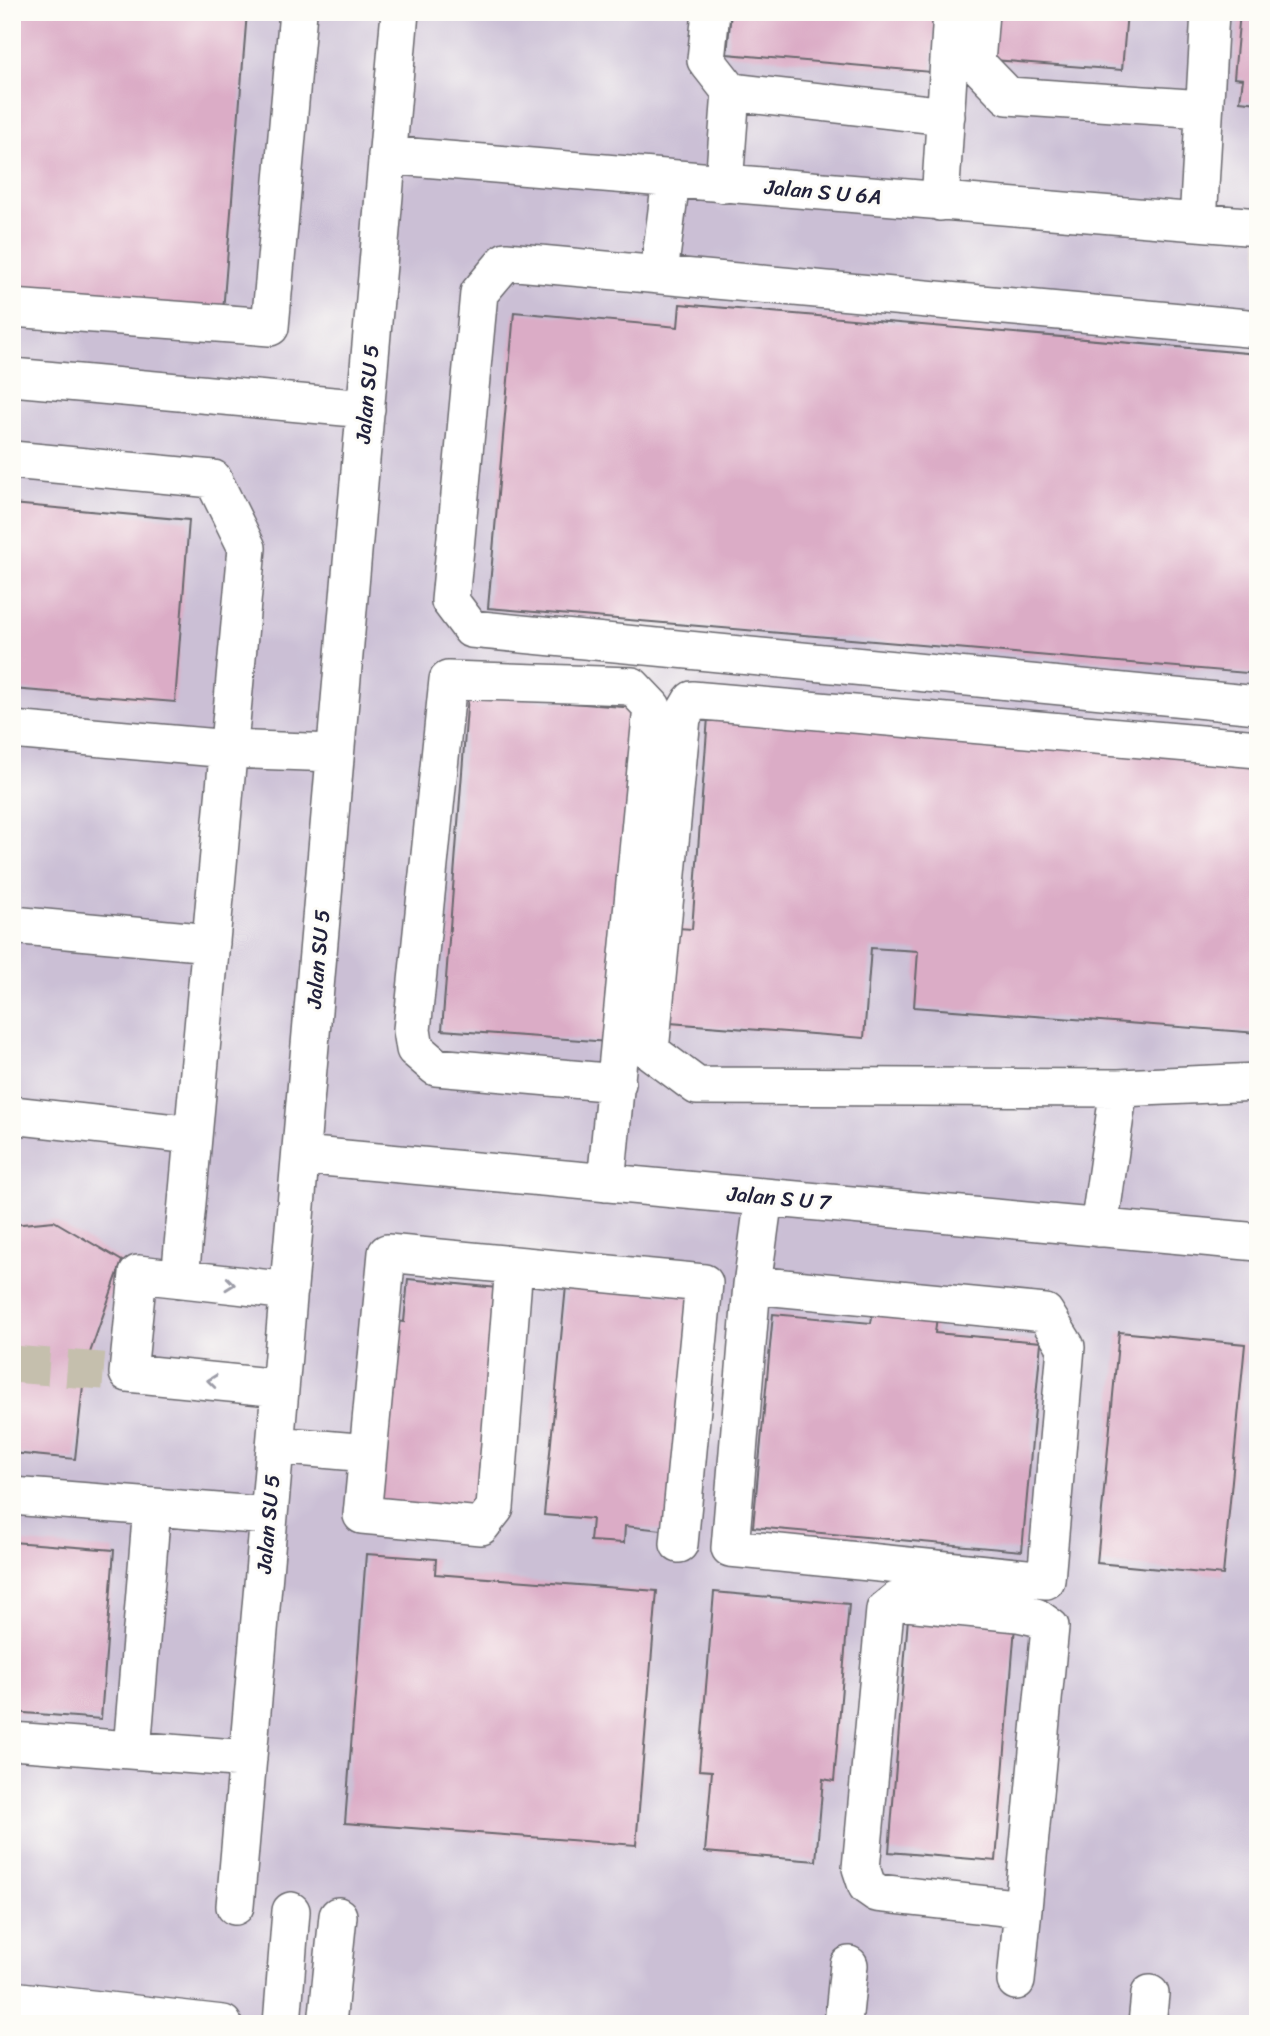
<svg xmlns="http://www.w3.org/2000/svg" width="1270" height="2036" viewBox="0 0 1270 2036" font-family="Sriracha,sans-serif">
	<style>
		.industrial { fill: #cbbfd5 }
		.building { fill: #dbacc6 }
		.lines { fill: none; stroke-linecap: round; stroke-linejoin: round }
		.minor-tunnel { stroke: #c5bfad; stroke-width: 37; stroke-dasharray: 37 18; stroke-linecap: butt }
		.minor-casing { stroke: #69676d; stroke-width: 40 }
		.minor { stroke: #fff; stroke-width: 37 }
		.oneway { stroke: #9c9ca7 }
		.labels { text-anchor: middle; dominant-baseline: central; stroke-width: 6; stroke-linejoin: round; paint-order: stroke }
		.street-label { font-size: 21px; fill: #22223b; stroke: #fdfcf7 }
	</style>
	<rect width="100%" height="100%" fill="#fdfcf7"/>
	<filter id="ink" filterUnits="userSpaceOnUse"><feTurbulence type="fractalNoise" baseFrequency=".0143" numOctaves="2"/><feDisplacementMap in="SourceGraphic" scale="14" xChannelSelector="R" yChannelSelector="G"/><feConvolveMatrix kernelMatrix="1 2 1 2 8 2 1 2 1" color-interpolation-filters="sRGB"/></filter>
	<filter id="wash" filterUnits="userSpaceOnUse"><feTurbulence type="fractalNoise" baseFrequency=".00686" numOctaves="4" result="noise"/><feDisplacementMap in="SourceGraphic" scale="28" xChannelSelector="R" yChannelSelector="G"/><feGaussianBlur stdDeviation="1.57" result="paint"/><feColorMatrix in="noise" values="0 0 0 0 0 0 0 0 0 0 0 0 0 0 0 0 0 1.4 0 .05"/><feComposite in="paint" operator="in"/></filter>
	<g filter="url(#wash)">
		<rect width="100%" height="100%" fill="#eee6ca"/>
		<path class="industrial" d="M12,12H1258V2024H12Z"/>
		<g id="blocks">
			<path class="building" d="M12,12H247L223,312L12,296Z
				M731,12H936L931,72L727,54Z
				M997,12H1127L1122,70L993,60Z
				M1240,12H1258V103L1240,101L1243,79L1234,78Z
				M680,304L1258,354V674L488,608L514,312L678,327Z
				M12,504L189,520L175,702L12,689Z
				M468,695L636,708L609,1042L442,1030Z
				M708,717L1258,758V1033L914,1007L918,951L871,948L864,1038L670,1023L678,928L692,929Z
				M54,1221L122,1261L85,1367L75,1459L12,1453V1225Z
				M408,1279L497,1288L482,1515L379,1505L397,1321L404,1322Z
				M566,1286L693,1297L671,1531L625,1526L624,1543L590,1541L592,1519L544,1515Z
				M873,1311L937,1316L935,1333L1041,1342L1022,1551L753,1527L773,1314L871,1323Z
				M1119,1332L1245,1344L1223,1575L1097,1563Z
				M12,1542L114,1550L101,1719L12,1712Z
				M366,1554L436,1559L435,1574L657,1591L636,1845L345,1823Z
				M714,1592L849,1604L834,1781L823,1779L816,1861L705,1852L712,1771L699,1770Z
				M908,1618L1015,1626L996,1861L889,1852Z"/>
		</g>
	</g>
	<g filter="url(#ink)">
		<use href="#blocks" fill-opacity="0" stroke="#69676d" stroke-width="2"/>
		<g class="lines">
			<path class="minor-tunnel" d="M12,1364L128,1373"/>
			<defs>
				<path id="minor" d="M711,12L706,60L731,92L946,116
					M980,12L976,63L1008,96L1204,109
					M387,155L1258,227
					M724,184L731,92
					M940,202L952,12
					M1198,222L1210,12
					M659,273L671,180
					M12,308L270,327L298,12
					M1258,329L506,261L479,293L450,601L471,629L1258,705
					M12,377L366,409
					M12,460L213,479L247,548L180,1279
					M12,730L229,749L335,753
					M1258,749L692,700L682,717L650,1051L697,1086L1119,1088L1258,1082
					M12,925L211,943
					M12,1115L193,1135
					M301,1155L1258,1242
					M606,1183L652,707L632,686L448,680L412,1030L415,1049L436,1067L617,1083
					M1099,1228L1119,1088
					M752,1285L1045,1313L1066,1347L1046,1580L730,1548L752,1285L764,1197
					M280,1388L128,1373L138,1274L289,1291
					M275,1445L368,1453L387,1253L704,1283L679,1544
					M368,1453L362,1515L481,1526L495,1508L514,1265
					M12,1496L269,1516
					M12,1741L248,1759
					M132,1750L152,1507
					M235,1906L400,12
					M1016,1981L1050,1627L1036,1617L1018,1613L896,1601L885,1610L861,1868L867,1886L877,1893L1023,1909
					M12,2000L223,2024
					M282,2024L291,1911
					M327,2024L338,1916
					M843,2024L849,1965
					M1147,2024L1150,1994"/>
			</defs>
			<use href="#minor" class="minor-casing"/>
			<use href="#minor" class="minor"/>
		</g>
		<defs><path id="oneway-chevron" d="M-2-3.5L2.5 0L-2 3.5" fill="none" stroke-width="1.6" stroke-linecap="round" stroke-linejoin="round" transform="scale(1.75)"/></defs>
		<g class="oneway">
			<use href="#oneway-chevron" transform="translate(230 1284) rotate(6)"/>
			<use href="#oneway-chevron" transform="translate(212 1381) rotate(-174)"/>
		</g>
	</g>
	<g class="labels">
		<g class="street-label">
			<text transform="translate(823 192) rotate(5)">Jalan S U 6A</text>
			<text transform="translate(367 394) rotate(-85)">Jalan SU 5</text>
			<text transform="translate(318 959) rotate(-85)">Jalan SU 5</text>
			<text transform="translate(779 1198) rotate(5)">Jalan S U 7</text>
			<text transform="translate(268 1524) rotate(-85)">Jalan SU 5</text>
		</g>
	</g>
	<rect width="1270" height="2036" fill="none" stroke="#fdfcf7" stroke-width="42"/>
</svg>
